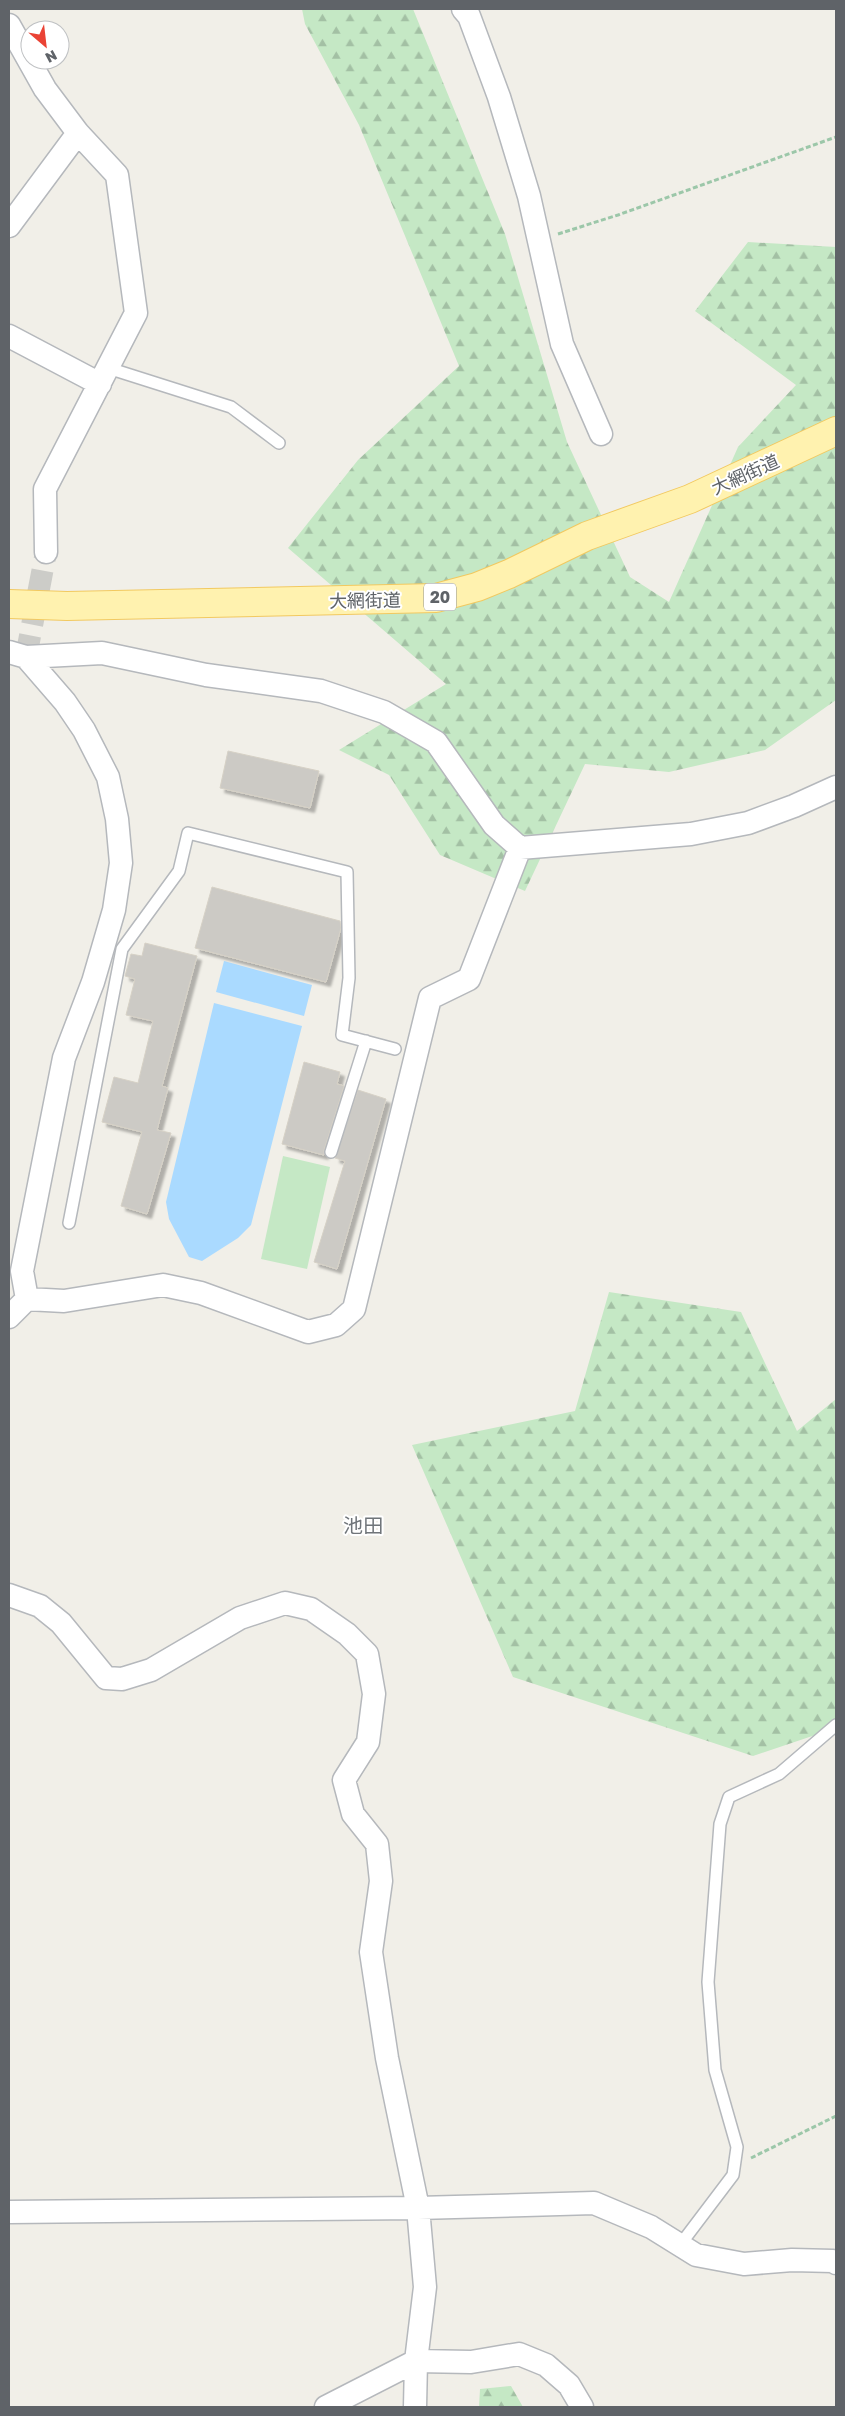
<svg xmlns="http://www.w3.org/2000/svg" width="845" height="2416" viewBox="0 0 845 2416" font-family="'Golos Text','Noto Sans JP',sans-serif">
	<style>
		.forest { fill: url(#forest-firs) }
		.pitch { fill: #c5e8c5 }
		.water { fill: #aadaff }
		.building { fill: #cccac5; stroke: #d6d1c6; filter: url(#shadow) }
		.lines { fill: none; stroke-linecap: round; stroke-linejoin: round }
		.minor-tunnel { stroke: #ccccc8; stroke-width: 22; stroke-dasharray: 22 11; stroke-linecap: butt }
		.service-casing { stroke: #b5b8bc; stroke-width: 14 }
		.minor-casing { stroke: #b5b8bc; stroke-width: 25 }
		.primary-casing { stroke: #f2c960; stroke-width: 30 }
		.path { stroke: #9cc7a9; stroke-width: 3; stroke-dasharray: 5 2.5; stroke-linecap: butt }
		.service { stroke: #fff; stroke-width: 11 }
		.minor { stroke: #fff; stroke-width: 22 }
		.primary { stroke: #fff2af; stroke-width: 28 }
		.labels { text-anchor: middle; dominant-baseline: central; stroke-width: 4; stroke-linejoin: round; paint-order: stroke }
		.shield { fill: #fff; stroke: #8f9295; stroke-width: 1 }
		.shield-label { font-size: 16px; font-weight: bold; fill: #5f6368 }
		.street-label { font-size: 18px; fill: #5f6368; stroke: #fff }
		.quarter-label { font-size: 20px; fill: #70757a; stroke: #fff }
	</style>
	<defs>
		<pattern id="forest-firs" width="22" height="20" patternUnits="userSpaceOnUse" patternTransform="scale(1.25)"><rect width="22" height="20" fill="#c5e8c5"/><path d="M5 1l3.5 6h-7zM16 11l3.5 6h-7z" fill="#a3c0a4"/></pattern>
		<filter id="shadow"><feDropShadow dx="4.5" dy="4.5" stdDeviation="1" flood-color="#0004"/></filter>
	</defs>
	<rect width="100%" height="100%" fill="#f1efe8"/>
	<path class="forest" d="M302,9H413L505,234L567,442L630,577L669,602L738,447L796,385L695,311L748,242L836,247V700L765,750L669,772L585,764L525,891L440,855L389,775L339,750L446,684L288,548L358,460L459,366L359,125L305,24Z
		M609,1292L741,1312L797,1431L836,1399V1728L753,1756L513,1677L412,1445L575,1411Z
		M511,2386L523,2407H479L480,2389Z"/>
	<path class="pitch" d="M283,1156L330,1167L307,1269L261,1259Z"/>
	<path class="water" d="M224,961L312,985L304,1016L216,992Z
		M214,1003L302,1026L251,1225L238,1238L202,1261L189,1257L169,1219L166,1202Z"/>
	<path class="building" d="M228,751L319,771L310,808L220,788Z
		M212,887L340,921L341,928L326,982L195,948Z
		M145,943L197,956L162,1086L168,1088L157,1130L171,1133L147,1214L121,1206L142,1132L102,1122L114,1077L138,1083L153,1021L126,1015L135,979L125,976L131,954L142,956Z
		M304,1062L340,1072L337,1084L344,1086L324,1150V1155L282,1144Z
		M358,1090L386,1099L337,1269L314,1262L345,1161L335,1158Z"/>
	<g class="lines">
		<path class="minor-tunnel" d="M26,657L46,552"/>
		<defs>
			<path id="service" d="M108,368L231,407L279,443
				M331,1152L366,1041
				M69,1223L122,949L179,871L188,833L347,872L349,978L342,1035L395,1049
				M680,2245L733,2175L737,2147L715,2070L708,1982L720,1824L729,1797L779,1774L836,1725"/>
			<path id="minor" d="M463,9L469,16L499,97L529,196L562,344L601,434
				M9,25L45,89L78,133L117,175L136,313L45,489L46,552
				M9,226L78,133
				M9,336L100,384
				M9,652L26,657L102,653L206,675L321,691L384,712L436,742L494,825L520,848L691,834L748,823L794,806L836,787
				M26,657L65,702L84,730L108,777L117,819L121,863L114,910L93,982L64,1058L22,1271L27,1299
				M9,1317L27,1299L64,1301L163,1285L201,1293L308,1332L336,1325L354,1309L430,998L469,979L520,848
				M9,1595L40,1606L61,1623L106,1678L122,1679L151,1670L240,1618L285,1603L311,1609L347,1634L367,1654L374,1694L368,1742L344,1780L353,1814L377,1844L381,1881L371,1952L387,2058L418,2208L425,2287L416,2361L415,2407
				M9,2212L418,2208L594,2203L651,2227L696,2255L744,2264L792,2260L833,2261L836,2263
				M326,2407L416,2361L471,2362L519,2354L546,2365L569,2385L582,2407"/>
			<path id="primary" d="M9,604L67,606L436,598L477,587L509,574L587,536L690,499L836,431"/>
		</defs>
		<use href="#service" class="service-casing"/>
		<use href="#minor" class="minor-casing"/>
		<use href="#primary" class="primary-casing"/>
		<path class="path" d="M558,234L618,215L836,137
			M751,2158L836,2116"/>
		<use href="#service" class="service"/>
		<use href="#minor" class="minor"/>
		<use href="#primary" class="primary"/>
	</g>
	<g class="labels">
		<rect class="shield" x="424" y="583.5" width="32" height="27" rx="4"/>
		<g class="shield-label">
			<text x="440" y="597">20</text>
		</g>
		<g class="street-label">
			<text transform="translate(745 474) rotate(-24)">大網街道</text>
			<text transform="translate(365 600) rotate(-1)">大網街道</text>
		</g>
		<g class="quarter-label">
			<text x="363" y="1525">池田</text>
		</g>
	</g>
	<rect width="845" height="2416" fill="none" stroke="#5f6368" stroke-width="20"/>
	<g transform="translate(45 45) rotate(152)"><circle r="24" fill="#ffffff" stroke="#bfc1c3"/>
	<path d="M0-4L9 19L0 12L-9 19Z" fill="#ea4335"/>
	<text y="-8" font-size="14" font-weight="bold" text-anchor="middle" fill="#5f6368">N</text>
	</g>
</svg>
